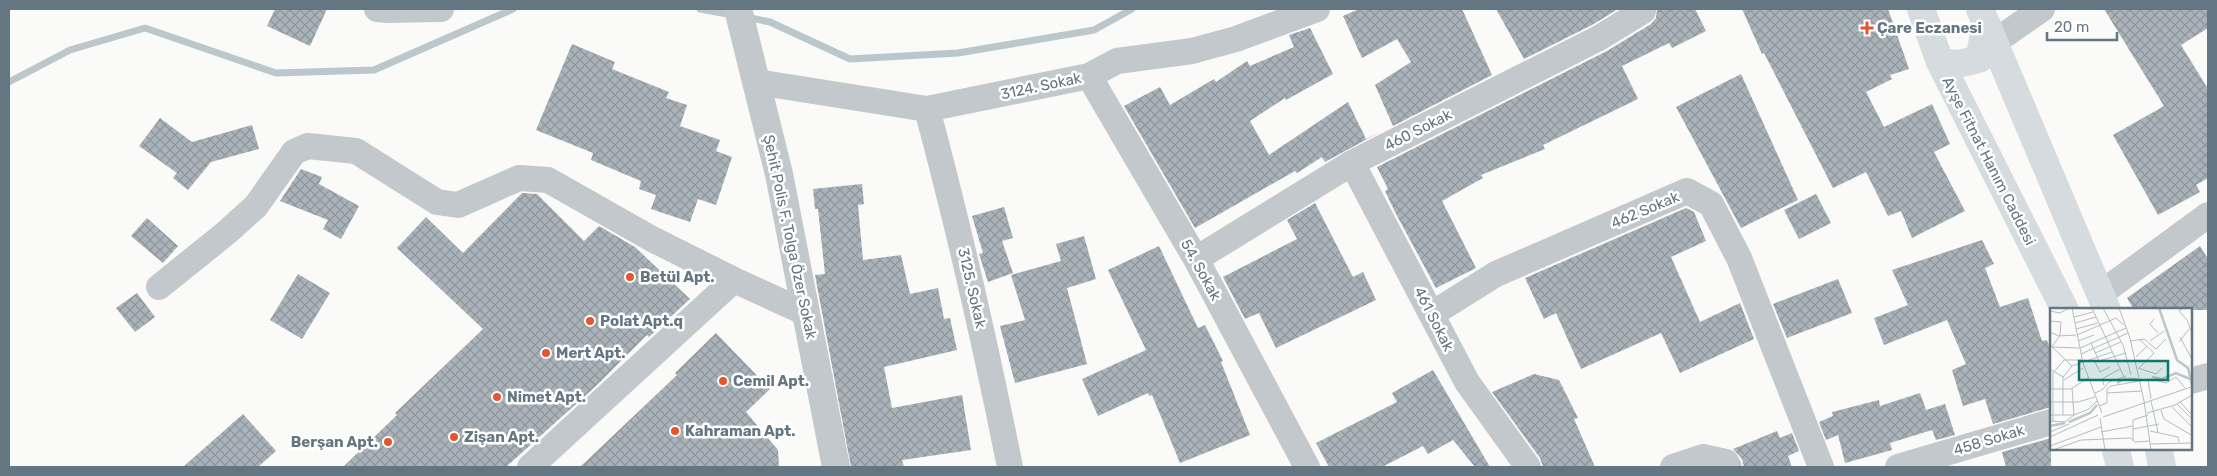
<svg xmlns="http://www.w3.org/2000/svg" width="2217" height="476" viewBox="0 0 2217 476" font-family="Rubik,sans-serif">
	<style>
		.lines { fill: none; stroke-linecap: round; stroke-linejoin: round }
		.stream { stroke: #bbc7cb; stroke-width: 7 }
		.building { fill: url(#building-cross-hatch) }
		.minor { stroke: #c3c8cc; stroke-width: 26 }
		.tertiary { stroke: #c3c8cc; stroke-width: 28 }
		.secondary { stroke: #d6dbdf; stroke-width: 28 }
		.poi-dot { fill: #e4572e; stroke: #fff; stroke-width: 2 }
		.labels { text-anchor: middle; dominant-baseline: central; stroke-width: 5; stroke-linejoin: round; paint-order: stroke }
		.poi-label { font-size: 15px; font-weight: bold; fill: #657683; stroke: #fff; text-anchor: start }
		.street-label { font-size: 15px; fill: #657683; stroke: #fff }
		.inset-river { fill: none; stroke: #bbc7cb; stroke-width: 2.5 }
		.inset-road { fill: none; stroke: #b5bdc2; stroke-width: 1 }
		.view { fill: #0f766e; fill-opacity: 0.15; stroke: #0f766e; stroke-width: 2.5 }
		.inset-edge { fill: none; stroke: #657683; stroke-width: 2.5 }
	</style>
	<defs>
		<pattern id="building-cross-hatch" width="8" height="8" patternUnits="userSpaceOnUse" patternTransform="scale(1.25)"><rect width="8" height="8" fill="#aab3b9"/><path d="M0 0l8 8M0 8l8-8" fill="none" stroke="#8e969c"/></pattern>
	</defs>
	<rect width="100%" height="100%" fill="#fafaf8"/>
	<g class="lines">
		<path class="stream" d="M700,9L733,15
			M746,17L770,22L850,59L958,53L1094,30L1132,9
			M9,82L70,50L145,28L276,73L374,70L513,9"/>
	</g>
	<path class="building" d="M275,9H327L310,46L267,26Z
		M1359,9H1462L1492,75L1393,126L1375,85L1411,62L1397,39L1362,58L1343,16Z
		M1496,9H1618L1592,25L1524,59Z
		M1657,9H1695L1706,31L1672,48L1669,43L1622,66L1638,99L1543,145L1545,149L1481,175L1483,178L1442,201L1476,268L1436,288L1395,212L1385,191L1388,189L1377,167L1607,51L1651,24L1656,18Z
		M1742,9H1888L1909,69L1890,75L1892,79L1866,92L1884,127L1932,104L1950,144L1934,152L1965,211L1912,238L1901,211L1888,216L1866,172L1833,188L1764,53L1762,54Z
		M2104,9H2208V28L2181,45L2208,89V178L2196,185L2200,192L2158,215L2113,135L2164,106Z
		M1310,28L1333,74L1286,100L1285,98L1250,121L1269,155L1348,102L1366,139L1380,132L1325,162L1322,157L1297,173L1295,171L1195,228L1124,106L1160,87L1170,105L1214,79L1216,82L1247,61L1250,66L1294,47L1289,35Z
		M572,44L615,62L612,69L669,92L666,98L687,105L680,126L720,140L716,151L732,157L716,205L698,199L690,222L651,209L656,195L639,189L641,181L591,160L593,153L536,130Z
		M1741,74L1798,200L1741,228L1676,107Z
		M160,118L192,142L252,125L259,149L211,162L188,190L173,178L177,173L139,146Z
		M301,169L322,177L319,184L359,206L341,239L323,229L328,220L280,201Z
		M862,184L864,204L858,205L863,260L901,255L910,294L938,288L944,319L950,318L957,350L884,367L892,408L962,395L971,450L902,460L904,467H851L815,275L825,274L818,209H815L813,189Z
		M522,193L537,194L584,241L599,226L635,247L690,299L649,337L647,335L596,386L506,467H343L397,415L395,413L483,329L397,248L426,217L463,253Z
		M1816,194L1831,223L1799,239L1784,210Z
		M1315,203L1353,277L1363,272L1376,300L1276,348L1259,313L1245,319L1223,277L1297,239L1287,220Z
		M1004,207L1013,238L1002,241L1013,273L988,282L979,254L983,253L972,216Z
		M1686,208L1694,212L1706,241L1671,257L1700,322L1740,303L1754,339L1680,373L1661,333L1581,369L1556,313L1544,319L1525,278Z
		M147,218L178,246L163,263L131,236Z
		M1084,236L1096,279L1067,288L1087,364L1015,383L1000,326L1025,320L1011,275L1061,261L1056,244Z
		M1982,240L1994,264L1985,268L2000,307L2028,298L2042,341L2047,340L2051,352V407L1993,424L1985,399L1963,406L1952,370L1966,364L1947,320L1884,345L1874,318L1908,305L1892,270Z
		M1159,246L1198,328L1205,325L1223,361L1221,362L1250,435L1180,463L1152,395L1149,396L1148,393L1098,416L1082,379L1146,350L1108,270Z
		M2200,246L2208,259V310H2134L2127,298Z
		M298,274L330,293L302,339L270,320Z
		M1838,279L1852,313L1787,338L1773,304Z
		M137,293L155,317L135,332L116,308Z
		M716,333L770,389L746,412L778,450L779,467H580L677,375L675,373Z
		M1433,370L1490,467H1475L1453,440L1428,454L1423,446L1382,467H1329L1316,443L1397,402L1392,393Z
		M1534,374L1559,380L1578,418L1574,419L1595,467H1543L1540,458L1492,392Z
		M1920,393L1926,410L1945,404L1955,435L1936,440L1932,430L1890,443L1892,450L1845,463L1838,435L1826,440L1819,422L1833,416L1832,412L1879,400L1880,406Z
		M243,414L276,451L258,467H183Z
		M1777,431L1780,438L1792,433L1799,451L1788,456L1792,467H1744L1742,459L1733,449Z
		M2051,438V467H2006L2002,452Z"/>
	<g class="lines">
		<path class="minor" d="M377,9L388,10L441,9
			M1993,43L2042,9
			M1089,76L1196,259L1307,467
			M757,82L927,109L1089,76L1117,61L1192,51L1236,39L1317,9
			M927,109C959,228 986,347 1010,467
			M1352,163L1467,382L1528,467
			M1196,259L1352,163L1599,38L1643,11L1642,9
			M159,287L226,233L256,206L294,152L308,146L356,151L437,202L458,205L519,178L548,180L652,239L734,280L806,313
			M2100,294L2208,215
			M1432,314L1496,274L1687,191L1711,204L1739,258L1821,467
			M2191,381L2208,376
			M530,467L734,280
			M1673,467L1703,457L1726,462L1729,467
			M1898,467L2051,422"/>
		<path class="tertiary" d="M738,9L779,174L836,467"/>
		<path class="secondary" d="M1921,9L1940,62L2065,310
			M1980,9L2107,310
			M1940,62L1958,64L1979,59L1986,25
			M2116,450L2120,467
			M2159,450L2162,467"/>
	</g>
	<g class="poi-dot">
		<path d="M1864.5 20.5h5v5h5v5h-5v5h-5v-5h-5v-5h5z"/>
		<circle cx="630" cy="277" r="5"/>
		<circle cx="590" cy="321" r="5"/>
		<circle cx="546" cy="353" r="5"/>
		<circle cx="723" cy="381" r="5"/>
		<circle cx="497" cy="397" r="5"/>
		<circle cx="675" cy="431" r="5"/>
		<circle cx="454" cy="437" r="5"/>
		<circle cx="388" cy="442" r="5"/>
	</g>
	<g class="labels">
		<g class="poi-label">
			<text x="1877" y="28">Çare Eczanesi</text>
			<text x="640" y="277">Betül Apt.</text>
			<text x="600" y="321">Polat Apt.q</text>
			<text x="556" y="353">Mert Apt.</text>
			<text x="733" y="381">Cemil Apt.</text>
			<text x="507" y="397">Nimet Apt.</text>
			<text x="685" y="431">Kahraman Apt.</text>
			<text x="464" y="437">Zişan Apt.</text>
			<text x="378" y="442" text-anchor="end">Berşan Apt.</text>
		</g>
		<g class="street-label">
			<text transform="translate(1041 86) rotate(-12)">3124. Sokak</text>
			<text transform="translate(1418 130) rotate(-27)">460 Sokak</text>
			<text transform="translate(1989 161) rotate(63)">Ayşe Fitnat Hanım Caddesi</text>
			<text transform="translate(1645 210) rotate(-23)">462 Sokak</text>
			<text transform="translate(790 237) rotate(78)">Şehit Polis F. Tolga Özer Sokak</text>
			<text transform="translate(1201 270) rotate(61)">54. Sokak</text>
			<text transform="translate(972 288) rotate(77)">3125. Sokak</text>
			<text transform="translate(1434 319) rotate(63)">461 Sokak</text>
			<text transform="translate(1989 440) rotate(-17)">458 Sokak</text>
		</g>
	</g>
	<g transform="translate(2050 308)">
		<rect width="142" height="142" fill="#fafaf8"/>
		<path class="inset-river" d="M109,0L127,52L138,60L142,77M102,69L112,71L126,65L140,71M67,75L74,71H87M19,114L40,105L47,97M0,118L15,115"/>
		<path class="inset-road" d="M22,0L33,55L52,105M42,0L74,69M53,0L73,37L81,67M69,0L80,30L94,93M133,0L129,3L137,12L143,28M0,3L10,5L19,0M24,9L43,4M104,11L100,16L108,25M0,13L11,14L10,27L2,39M25,15L46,9M26,21L48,15M0,24L9,28L26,27M27,27L66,10L74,17M130,29L143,53M28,33L44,27M80,33L94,31L106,41L116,31M100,33L114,23M129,34L139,21M41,35L49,53L76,45M0,37L22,58L62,44M2,39L29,40M30,40L76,20M45,45L71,34M31,46L78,25M86,49L97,38M44,52L50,64L60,59M88,60L106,66L112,60M89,60L104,45L89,31M0,61L13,69M14,72L33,60M98,72L101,91M54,77L52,71L70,61M22,80L24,107M0,81H21L38,70M45,85L52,82L59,74L76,68M57,85L92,83M94,93L101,142M101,93L108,124M0,94H28L45,89M130,94L143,108M127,96L143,112M49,98L57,95V81L61,78L101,71L116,75L126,69L135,80M122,99L143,120M111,102L114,111L143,128M97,105L125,97L142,87M0,107H24L39,101L47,93M13,107V69L22,58M53,109L141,79M50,110L55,142M0,113L15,114L24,107M3,113V65L14,52H31M83,121L109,116M100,123L128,129L129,134M0,124L19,116M51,124L83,118M0,129L48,107M83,133V112L98,107M100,136L143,135M0,138L51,119M3,142L31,132L81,130L85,134L100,133"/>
		<path class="view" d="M29,53H118V72H29Z"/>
		<rect width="142" height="142" class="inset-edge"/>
	</g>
	<rect width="2217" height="476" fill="none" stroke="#657683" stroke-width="20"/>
	<path d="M2047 32v8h70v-8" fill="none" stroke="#657683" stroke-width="2.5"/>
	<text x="2054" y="32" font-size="15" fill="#657683" stroke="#ffffff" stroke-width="4" paint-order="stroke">20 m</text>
</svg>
